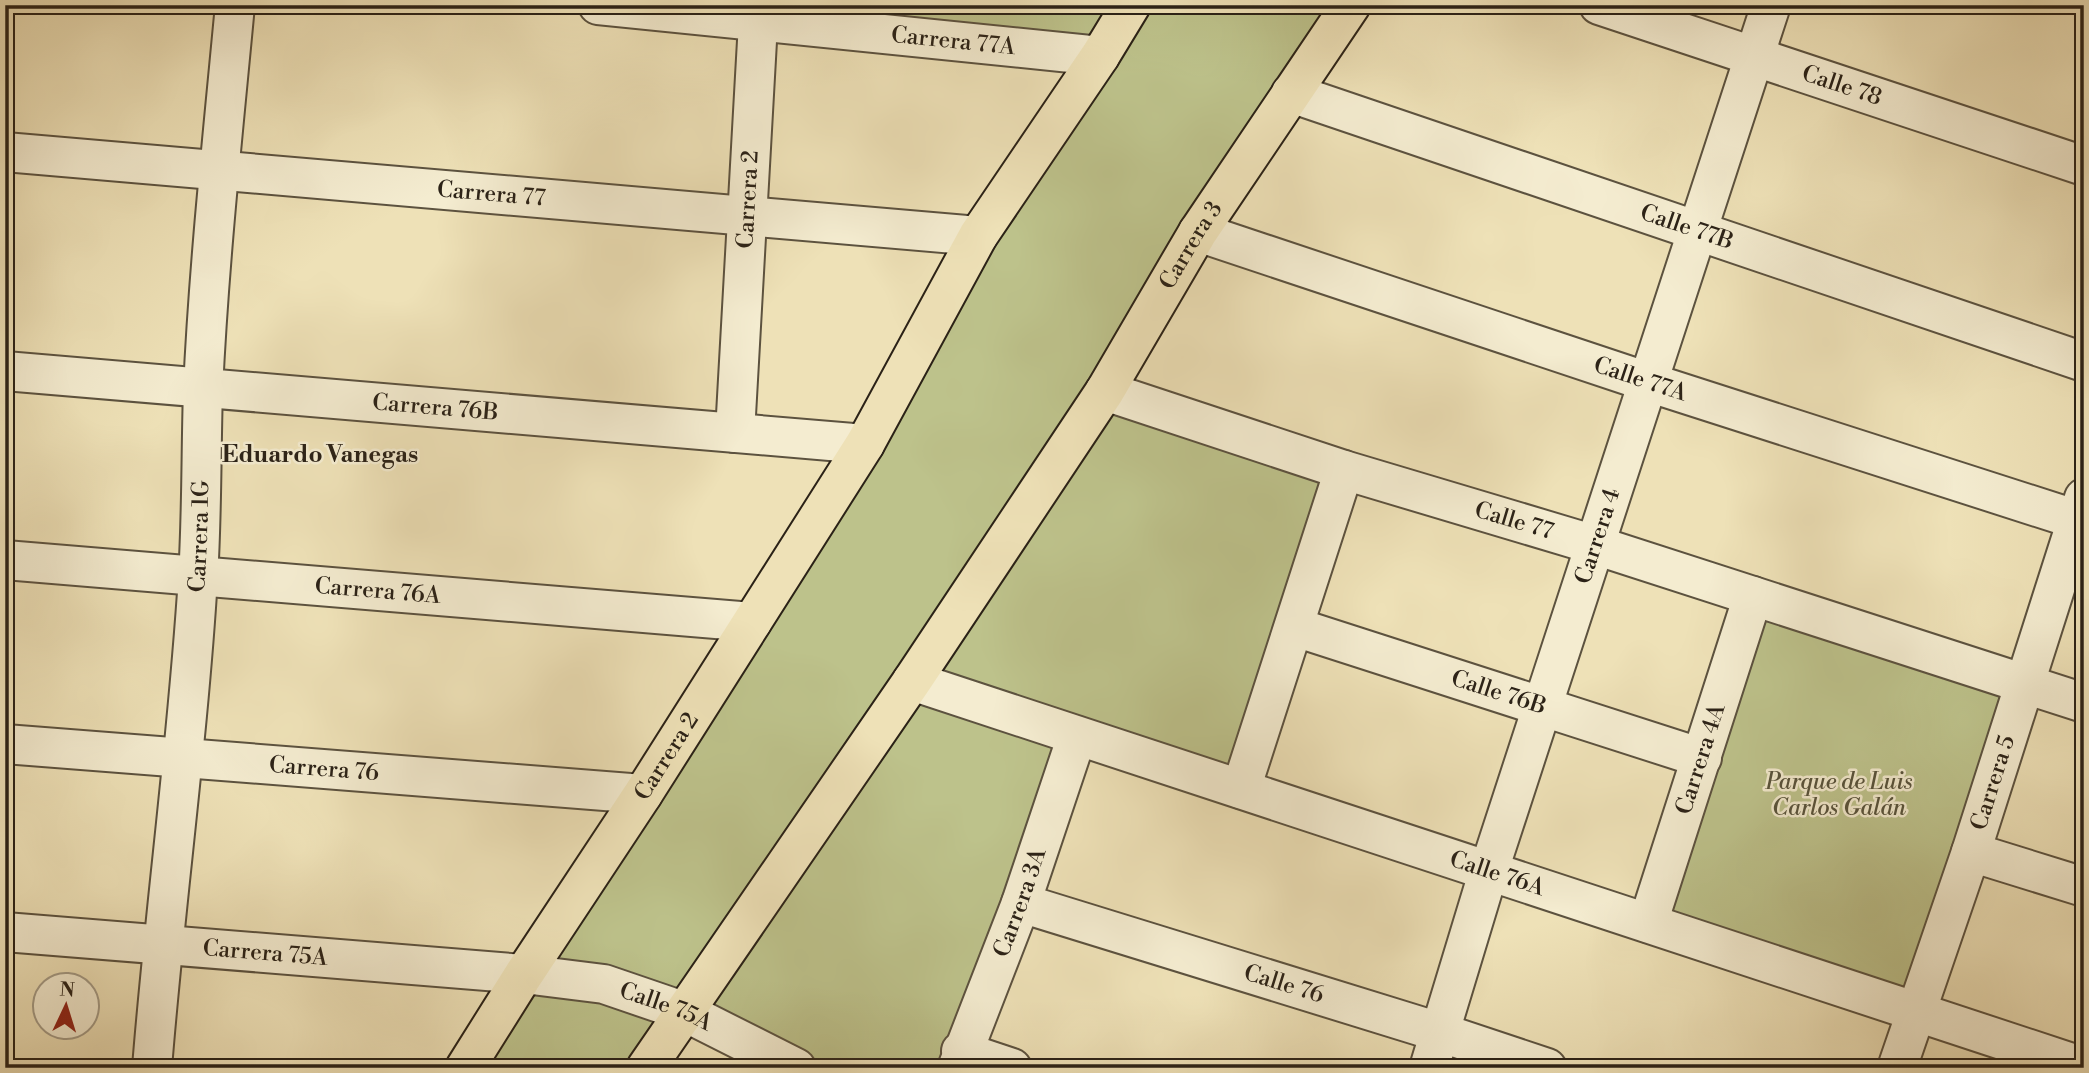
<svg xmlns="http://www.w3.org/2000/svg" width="2089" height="1073" viewBox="0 0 2089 1073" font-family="'Libre Bodoni',serif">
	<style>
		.green { fill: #bdc28b; stroke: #747251; stroke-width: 2 }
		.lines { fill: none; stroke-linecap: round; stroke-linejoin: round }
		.minor-casing { stroke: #5c523f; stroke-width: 42 }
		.major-casing { stroke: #2b2217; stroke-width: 42 }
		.minor { stroke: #f4ecd0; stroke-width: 38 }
		.major { stroke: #eee1b7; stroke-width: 38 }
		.labels { text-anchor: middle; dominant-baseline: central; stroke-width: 5; stroke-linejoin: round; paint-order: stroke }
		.street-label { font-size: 23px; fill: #2b2217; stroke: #f4ecd0 }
		.park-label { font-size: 23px; font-style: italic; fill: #57523a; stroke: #f4ecd0 }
		.neighbourhood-label { font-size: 24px; font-weight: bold; fill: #2b2217; stroke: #f4ecd0 }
	</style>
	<rect width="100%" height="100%" fill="#eee1b7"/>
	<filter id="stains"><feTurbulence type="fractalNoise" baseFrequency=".00286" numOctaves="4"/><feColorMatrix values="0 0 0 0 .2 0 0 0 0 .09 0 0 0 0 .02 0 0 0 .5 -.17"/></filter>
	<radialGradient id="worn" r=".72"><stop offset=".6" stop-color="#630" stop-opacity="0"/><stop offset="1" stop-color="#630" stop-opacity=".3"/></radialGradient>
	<path class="green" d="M598,5H1351L1105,390L1344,470L1241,789L1077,736L962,1068H796L684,1011L646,1068H465L1100,57Z
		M1753,596L2025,684L1916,1012L1648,923Z"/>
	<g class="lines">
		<defs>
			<g id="minor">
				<path id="s1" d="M598,5L1100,56"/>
				<path id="s2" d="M1599,5L2084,166"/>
				<path id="s3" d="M1291,93L2084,362"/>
				<path id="s4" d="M5,152L978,236"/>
				<path id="s5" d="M1198,232L1648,382L2084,522"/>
				<path id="s6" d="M5,371L865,444"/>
				<path id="s7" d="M1105,391L1344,470L1595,545L2084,703"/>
				<path id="s8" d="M735,433L759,5"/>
				<path id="s9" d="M5,560L752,622"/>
				<path id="s10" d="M1295,627L1702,758"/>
				<path id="s11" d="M912,681L2084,1067"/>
				<path id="s12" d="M5,744L643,794"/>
				<path d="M1241,789L1344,470"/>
				<path d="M1971,852L2084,887"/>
				<path id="s13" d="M1021,903L1439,1032L1547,1068"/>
				<path id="s14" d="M1648,923L1753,596"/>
				<path id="s15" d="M5,932L524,974L604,984L683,1011L796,1068"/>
				<path d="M961,1051L1012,1068"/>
				<path id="s16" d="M152,1068C165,904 188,741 198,577C202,515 201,452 203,390C209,261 223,133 235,5"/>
				<path id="s17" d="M957,1068L1021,903L1077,736"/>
				<path id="s18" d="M1429,1068L1489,870L1771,5"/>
				<path id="s19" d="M1897,1068L1971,852L2084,498"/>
			</g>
			<g id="major">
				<path id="s20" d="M465,1068L524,974L643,794L865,444L978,236L1100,56L1131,5"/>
				<path id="s21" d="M646,1068L912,681L1105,391L1198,232L1351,5"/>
			</g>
		</defs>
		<use href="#minor" class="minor-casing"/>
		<use href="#major" class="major-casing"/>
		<use href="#minor" class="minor"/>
		<use href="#major" class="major"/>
	</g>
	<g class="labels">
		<g class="street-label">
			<text stroke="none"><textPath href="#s1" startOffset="357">Carrera 77A</textPath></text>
			<text stroke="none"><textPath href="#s2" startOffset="256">Calle 78</textPath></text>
			<text stroke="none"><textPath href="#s4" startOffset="488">Carrera 77</textPath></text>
			<text stroke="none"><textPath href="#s8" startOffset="234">Carrera 2</textPath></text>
			<text stroke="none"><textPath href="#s3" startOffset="418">Calle 77B</textPath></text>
			<text stroke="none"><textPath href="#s21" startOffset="987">Carrera 3</textPath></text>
			<text stroke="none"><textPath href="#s5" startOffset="466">Calle 77A</textPath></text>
			<text stroke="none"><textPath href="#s6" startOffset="432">Carrera 76B</textPath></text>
			<text stroke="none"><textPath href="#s7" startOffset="429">Calle 77</textPath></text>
			<text stroke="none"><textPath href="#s18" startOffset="558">Carrera 4</textPath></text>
			<text stroke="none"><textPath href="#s16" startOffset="534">Carrera 1G</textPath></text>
			<text stroke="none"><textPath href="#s9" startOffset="374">Carrera 76A</textPath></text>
			<text stroke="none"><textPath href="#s10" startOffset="214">Calle 76B</textPath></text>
			<text stroke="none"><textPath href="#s20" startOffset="371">Carrera 2</textPath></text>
			<text stroke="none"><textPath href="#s14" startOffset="172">Carrera 4A</textPath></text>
			<text stroke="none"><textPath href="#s12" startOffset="320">Carrera 76</textPath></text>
			<text stroke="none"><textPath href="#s19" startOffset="301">Carrera 5</textPath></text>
			<text stroke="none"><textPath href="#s11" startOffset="616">Calle 76A</textPath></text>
			<text stroke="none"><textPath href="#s17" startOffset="177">Carrera 3A</textPath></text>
			<text stroke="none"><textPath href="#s15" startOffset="261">Carrera 75A</textPath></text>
			<text stroke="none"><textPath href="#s13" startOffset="275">Calle 76</textPath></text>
			<text stroke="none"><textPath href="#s15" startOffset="667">Calle 75A</textPath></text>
		</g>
		<g class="park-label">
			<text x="1839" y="782">Parque de Luis<tspan x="1839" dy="26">Carlos Galán</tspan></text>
		</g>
		<g class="neighbourhood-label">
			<text x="320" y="455">Eduardo Vanegas</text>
		</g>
	</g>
	<rect width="2089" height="1073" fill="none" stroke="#eee1b7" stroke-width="28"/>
	<rect x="7" y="7" width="2075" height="1059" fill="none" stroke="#2b2217" stroke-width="3.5"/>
	<rect x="14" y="14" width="2061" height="1045" fill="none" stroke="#2b2217" stroke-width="2"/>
	<g transform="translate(66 1006) rotate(4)"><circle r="33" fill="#f4ecd0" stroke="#a49b86" stroke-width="2"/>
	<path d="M0-5L12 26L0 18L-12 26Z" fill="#8f2418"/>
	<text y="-10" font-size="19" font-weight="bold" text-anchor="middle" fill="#2b2217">N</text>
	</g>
	<rect width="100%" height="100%" filter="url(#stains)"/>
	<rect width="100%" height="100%" fill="url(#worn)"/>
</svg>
